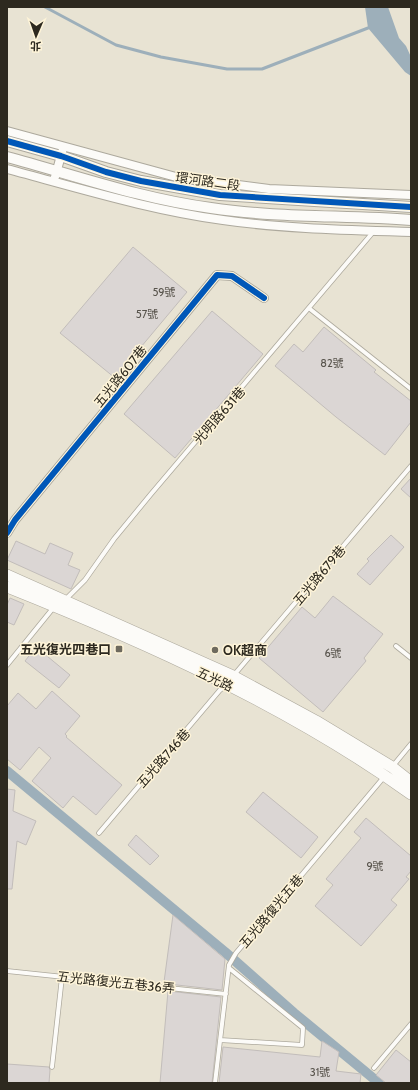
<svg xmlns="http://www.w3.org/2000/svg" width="418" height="1090" viewBox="0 0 418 1090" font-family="Cabin,'Noto Sans TC',sans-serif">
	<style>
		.water { fill: #9dafba }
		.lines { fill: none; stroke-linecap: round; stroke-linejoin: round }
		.stream { stroke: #9dafba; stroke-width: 3 }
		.canal { stroke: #9dafba; stroke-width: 10 }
		.building { fill: #dbd6d4; stroke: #c2bdba }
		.service-casing { stroke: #ada99d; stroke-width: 5.5 }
		.minor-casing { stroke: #ada99d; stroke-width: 10 }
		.tertiary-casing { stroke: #ada99d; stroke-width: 12 }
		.secondary-casing { stroke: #ada99d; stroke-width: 12 }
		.service { stroke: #fcfbf8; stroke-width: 4 }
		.minor { stroke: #fcfbf8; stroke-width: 8 }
		.tertiary { stroke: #fcfbf8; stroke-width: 10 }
		.secondary { stroke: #fcfbf8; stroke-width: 11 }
		.cycleway-casing { stroke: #fef4d8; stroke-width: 8 }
		.cycleway { stroke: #0057b8; stroke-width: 6 }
		.poi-dot { fill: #6e6a5e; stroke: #fef4d8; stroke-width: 1.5 }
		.labels { text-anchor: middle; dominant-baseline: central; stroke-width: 3; stroke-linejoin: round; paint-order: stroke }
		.number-label { font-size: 11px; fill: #58544c }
		.street-label { font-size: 13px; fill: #2d291f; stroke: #fef4d8 }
		.poi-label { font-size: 13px; font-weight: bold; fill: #2d291f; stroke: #fef4d8; text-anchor: end }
	</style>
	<rect width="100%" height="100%" fill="#e8e3d3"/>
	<path class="water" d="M365,7H388L399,38L406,46L411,57V76L405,72L368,28Z"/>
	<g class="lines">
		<path class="stream" d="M45,7L116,45L161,57L227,69H262L368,28"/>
		<path class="canal" d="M7,771L225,952L294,1013L379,1083"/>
	</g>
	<path class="building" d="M133,247L187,292L115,378L60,333Z
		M212,311L263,354L175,458L124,414Z
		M324,327L376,370L374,372L411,401V422L385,455L336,417L275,366L294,344L303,352Z
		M411,478V498L401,489Z
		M391,535L404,547L370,585L357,574L369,561L367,559Z
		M16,541L45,554L50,543L73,553L68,565L80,570L71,589L7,560Z
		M333,596L383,634L364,658L366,661L323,712L259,658L302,607L315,618Z
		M10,598L24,604L14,625L7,622V605Z
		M36,647L70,675L59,688L25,661Z
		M52,691L80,716L65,734L67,736L66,737L122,785L96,815L73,796L63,808L32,781L51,758L39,747L20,770L7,759V706L18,693L36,709Z
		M7,789L15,790L13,811L36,821L26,845L17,841L12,889H7Z
		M263,792L318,837L301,858L246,812Z
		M366,818L411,856V871L406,877L409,879L391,900L397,905L361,946L315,906L333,885L326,879L361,838L354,832Z
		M136,835L159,856L150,865L128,845Z
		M173,915L225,959L222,990L168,984V982H164Z
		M168,991L221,997L212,1083H160Z
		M322,1041L339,1052L336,1071L361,1074L360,1083H219L223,1047L320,1057Z
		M396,1050L411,1062V1083H386L376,1075Z
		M7,1064L49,1067L50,1070L49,1083H7Z"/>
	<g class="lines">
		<defs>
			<path id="service" d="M310,309L411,389
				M65,600L85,580L114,539L151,494L374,231
				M396,646L411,658
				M7,665L54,607
				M234,675L411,466
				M392,767L411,744
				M99,833L220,690L227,685
				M7,971L226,994
				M220,1040L302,1045L303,1028L229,968
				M52,1067L62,977
				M374,1068L411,1024
				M215,1083L229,965L236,953L384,777"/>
			<path id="minor" d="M7,131L176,177L269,189L411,195
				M7,169C79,188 149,210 223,220C285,229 349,230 411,232
				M55,177L62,152
				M7,533L15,520L217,275L232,276L264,298"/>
			<path id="tertiary" d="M7,141L61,156L106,172L141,181L220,195L411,207
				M7,157C74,175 142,199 211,208C277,218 344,215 411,220"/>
			<path id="secondary" d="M7,575L233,676L316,721L392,767L411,782
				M7,587C147,643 288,706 411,794"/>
		</defs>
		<use href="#service" class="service-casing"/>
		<use href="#minor" class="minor-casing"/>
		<use href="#tertiary" class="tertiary-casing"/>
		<use href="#secondary" class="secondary-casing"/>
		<use href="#service" class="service"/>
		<use href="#minor" class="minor"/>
		<use href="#tertiary" class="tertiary"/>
		<use href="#secondary" class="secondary"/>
		<defs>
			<path id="cycleway" d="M7,141L61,156L106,172L141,181L220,195L411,207
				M7,533L15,520L217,275L232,276L264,298"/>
		</defs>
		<use href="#cycleway" class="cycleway-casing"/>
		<use href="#cycleway" class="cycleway"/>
	</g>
	<g class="poi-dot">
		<rect x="115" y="645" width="8" height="8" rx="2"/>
		<circle cx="215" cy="650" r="4"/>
	</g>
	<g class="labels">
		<g class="number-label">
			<text x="164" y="292">59號</text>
			<text x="147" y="314">57號</text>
			<text x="332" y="363">82號</text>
			<text x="333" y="653">6號</text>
			<text x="375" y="866">9號</text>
			<text x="320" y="1072">31號</text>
		</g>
		<g class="street-label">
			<text transform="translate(208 181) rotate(8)">環河路二段</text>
			<text transform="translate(120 376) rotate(-51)">五光路607巷</text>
			<text transform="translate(219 415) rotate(-49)">光明路631巷</text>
			<text transform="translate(319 575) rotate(-50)">五光路679巷</text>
			<text transform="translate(215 679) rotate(25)">五光路</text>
			<text transform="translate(163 758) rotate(-49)">五光路746巷</text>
			<text transform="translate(271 911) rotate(-50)">五光路復光五巷</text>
			<text transform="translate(116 982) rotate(6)">五光路復光五巷36弄</text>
		</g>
		<g class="poi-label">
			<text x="111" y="649">五光復光四巷口</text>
			<text x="223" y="650" text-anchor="start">OK超商</text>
		</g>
	</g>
	<rect width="418" height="1090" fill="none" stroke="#2d291f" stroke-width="16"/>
	<g transform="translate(36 36) rotate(182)" stroke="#fef4d8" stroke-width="3" paint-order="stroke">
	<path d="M0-3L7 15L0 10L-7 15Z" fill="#2d291f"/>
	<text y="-6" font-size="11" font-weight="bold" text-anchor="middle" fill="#2d291f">北</text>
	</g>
</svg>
